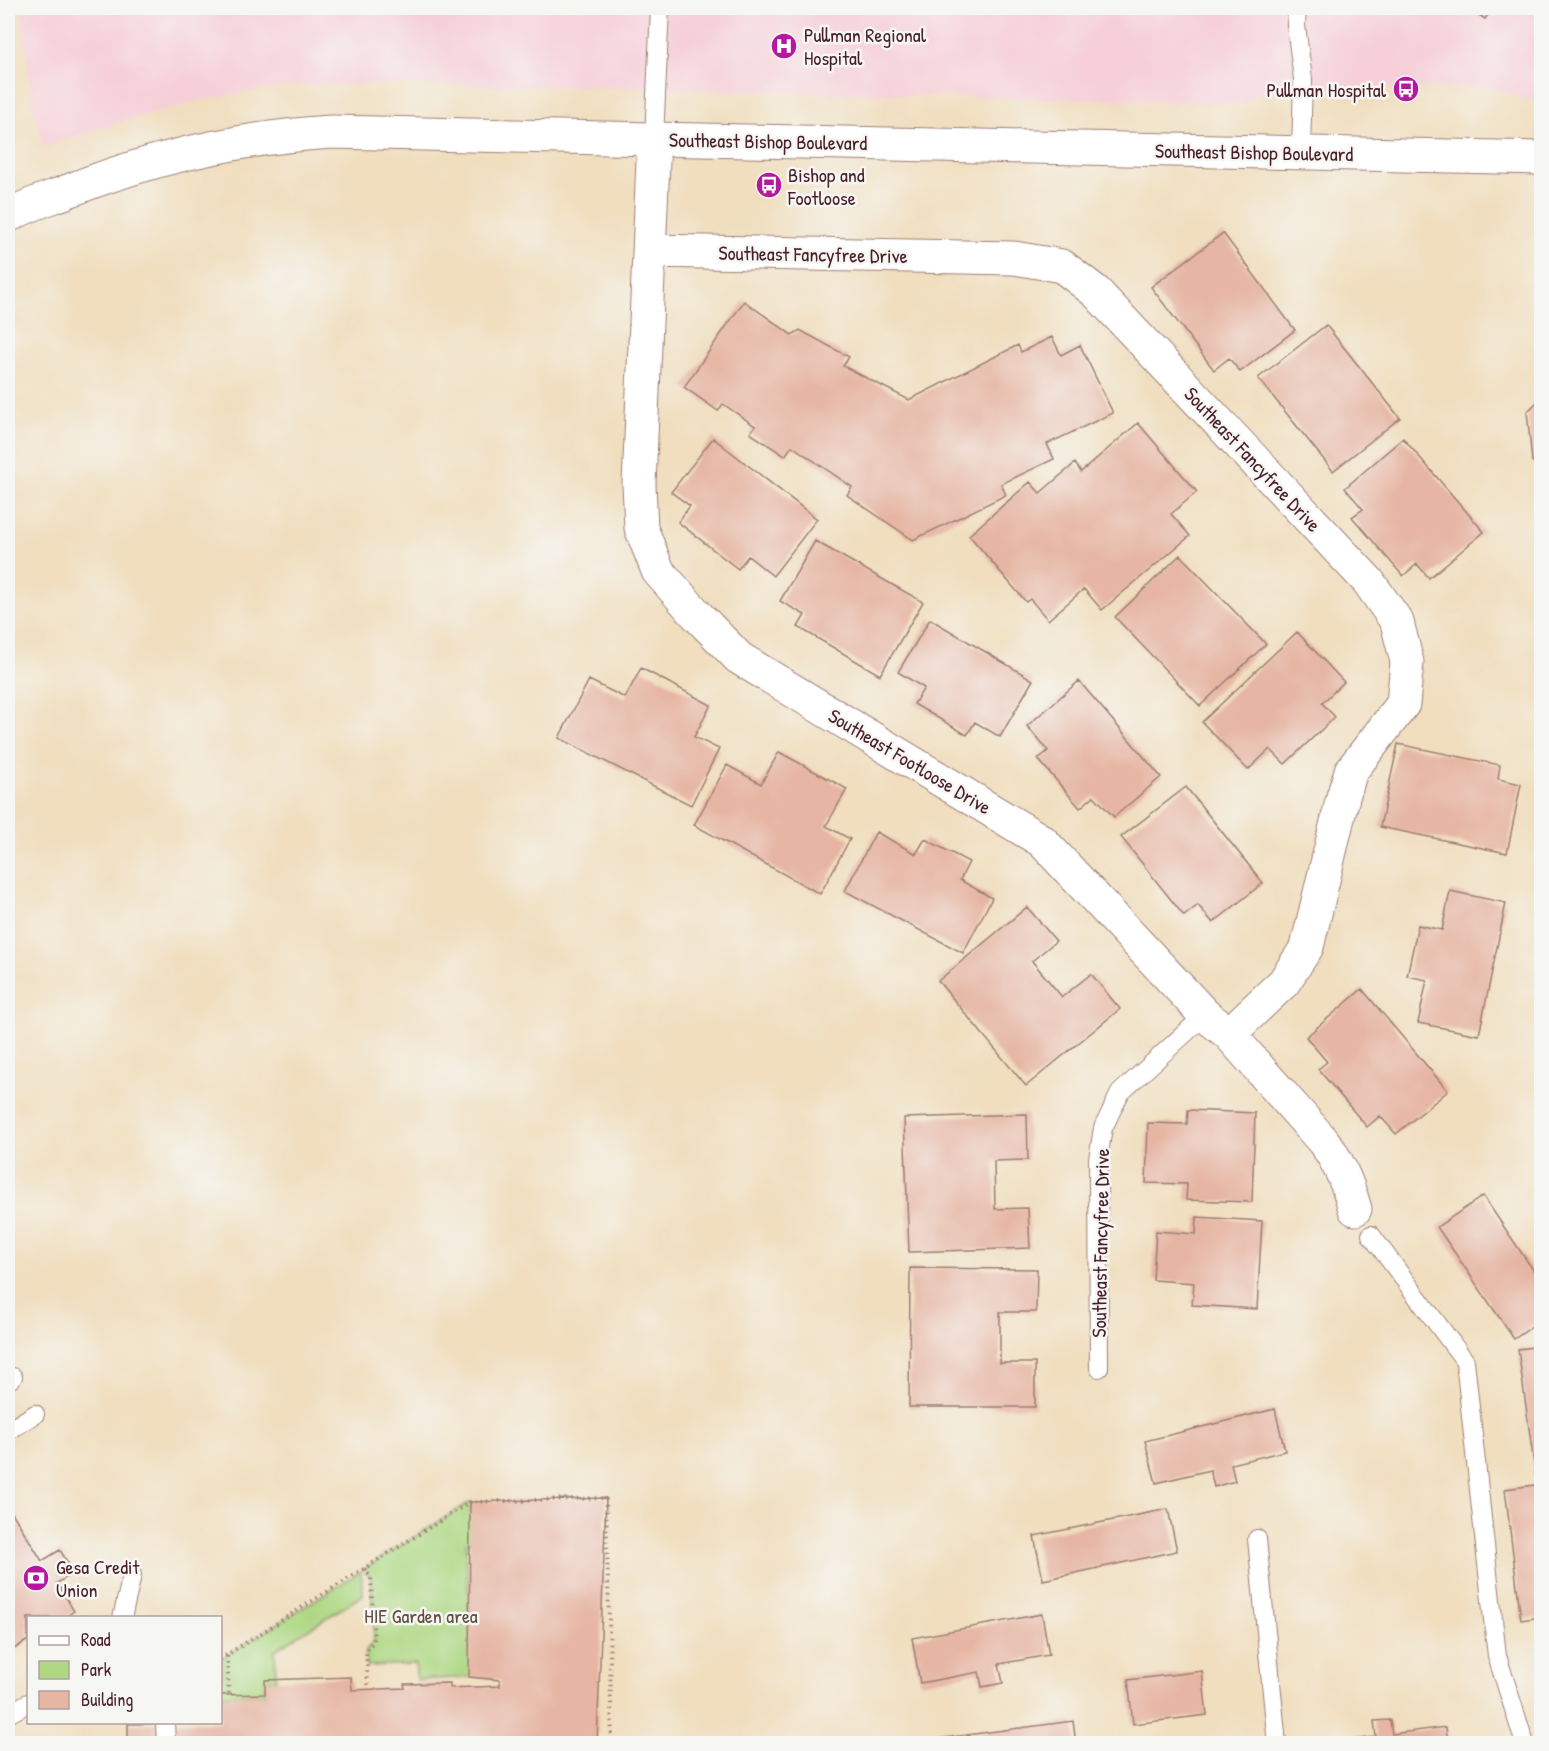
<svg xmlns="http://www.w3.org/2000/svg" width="1549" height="1751" viewBox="0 0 1549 1751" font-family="'Patrick Hand',sans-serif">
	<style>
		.built { fill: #f6cfd8 }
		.green { fill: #aed884; stroke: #7c7c58; stroke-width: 1.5 }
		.building { fill: #e6b5a3 }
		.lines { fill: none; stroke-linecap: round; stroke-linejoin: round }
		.service-casing { stroke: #9d7e74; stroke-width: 20 }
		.minor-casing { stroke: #9d7e74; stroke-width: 35 }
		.tertiary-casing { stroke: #9d7e74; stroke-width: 35 }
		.path { stroke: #9d7e74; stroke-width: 4; stroke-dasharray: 1.5 4.5; stroke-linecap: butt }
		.service { stroke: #fff; stroke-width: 18 }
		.minor { stroke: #fff; stroke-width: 33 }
		.tertiary { stroke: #fff; stroke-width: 33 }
		.labels { text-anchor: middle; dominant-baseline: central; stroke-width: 5; stroke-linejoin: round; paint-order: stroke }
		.poi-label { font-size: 20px; fill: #4a1f2b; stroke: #f6f6f2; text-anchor: start }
		.street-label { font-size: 20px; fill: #4a1f2b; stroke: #f6f6f2 }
		.park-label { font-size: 20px; fill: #634d41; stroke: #f6f6f2 }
	</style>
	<rect width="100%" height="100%" fill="#f6f6f2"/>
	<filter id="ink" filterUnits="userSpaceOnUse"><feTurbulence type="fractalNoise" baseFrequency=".0167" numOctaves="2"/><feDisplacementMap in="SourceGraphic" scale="12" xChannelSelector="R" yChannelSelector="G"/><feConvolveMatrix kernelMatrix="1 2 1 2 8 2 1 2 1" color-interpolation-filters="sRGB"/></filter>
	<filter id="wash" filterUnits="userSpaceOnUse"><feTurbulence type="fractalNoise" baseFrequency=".008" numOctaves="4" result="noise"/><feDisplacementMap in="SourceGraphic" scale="24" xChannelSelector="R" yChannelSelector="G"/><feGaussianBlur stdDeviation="1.35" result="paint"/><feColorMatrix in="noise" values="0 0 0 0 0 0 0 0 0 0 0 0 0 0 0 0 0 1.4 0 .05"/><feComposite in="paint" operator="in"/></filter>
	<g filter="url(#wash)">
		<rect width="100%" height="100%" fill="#f0debe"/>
		<path class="built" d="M21,8H1541V105L1495,88L1266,87L1244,104L592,87L388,84L287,86L202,100L125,121L43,147L32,99Z"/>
		<path class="green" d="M470,1502L472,1543H466L468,1592H474V1604L469,1605L470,1644L476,1669L469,1677L417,1680L415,1664L367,1666L366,1650L374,1641L371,1578L364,1569Z
			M361,1571L363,1595L275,1650L276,1680H265V1694L221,1695V1659Z"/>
		<g id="blocks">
			<path class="building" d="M1468,8H1493L1485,19Z
				M1223,233L1295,330L1240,372L1229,358L1214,370L1151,287Z
				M744,301L792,335L800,330L849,357L843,366L909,400L1018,345L1021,352L1052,337L1061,355L1080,345L1113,413L1047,444L1054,459L1001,484L1006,495L913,540L847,495L852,487L792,446L785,456L750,433L755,426L723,404L718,411L684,387Z
				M1326,325L1400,418L1333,471L1258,378Z
				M1542,397V470L1532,461L1527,412Z
				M1138,423L1197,492L1171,514L1190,536L1102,610L1084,589L1048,620L1030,599L1026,602L969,535L1030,482L1040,493L1075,463L1081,472Z
				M713,438L817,519L773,576L748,556L738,569L678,522L690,506L671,492Z
				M1403,438L1484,532L1429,578L1417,564L1403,576L1352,517L1363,509L1345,488Z
				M815,541L923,602L880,675L798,627L805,615L780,601Z
				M1180,555L1266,644L1200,706L1115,617Z
				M930,619L1033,680L1000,737L975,722L967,735L914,704L924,688L898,672Z
				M1297,632L1344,682L1322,703L1335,717L1285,764L1270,749L1248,770L1202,722Z
				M641,668L711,705L694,737L719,749L691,805L559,738L589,680L625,698Z
				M1079,681L1161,777L1114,817L1094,796L1080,808L1038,759L1048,751L1027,726Z
				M1398,744L1500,765L1498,779L1521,784L1507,853L1380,827Z
				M779,752L847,789L826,826L850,839L820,894L694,825L727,765L761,784Z
				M1186,787L1263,883L1213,923L1198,905L1184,916L1121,837Z
				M876,832L916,854L925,839L969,862L960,880L992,898L963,953L845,891Z
				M1450,891L1506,903L1479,1035L1418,1023L1427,980L1407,976L1418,925L1442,930Z
				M1027,907L1056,941L1032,961L1062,997L1091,974L1120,1009L1026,1086L938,981Z
				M1362,989L1448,1091L1396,1134L1380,1116L1367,1127L1318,1069L1327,1062L1306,1037Z
				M1188,1110L1255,1113L1252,1202L1186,1200L1187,1184L1146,1183L1148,1123L1187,1124Z
				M1027,1114L1028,1160L994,1161L995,1209L1028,1208L1030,1248L909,1252L904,1118Z
				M1483,1196L1542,1283V1320L1514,1339L1437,1227Z
				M1197,1217L1262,1221L1257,1309L1192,1305L1194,1283L1153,1280L1156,1231L1196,1234Z
				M910,1268L1037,1269L1036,1312H1000V1363H1035V1407H909Z
				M1542,1346V1478L1536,1479L1518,1349Z
				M1275,1409L1285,1451L1231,1464L1235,1481L1214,1487L1210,1470L1156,1483L1145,1441Z
				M1542,1484V1617L1521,1620L1505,1489Z
				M606,1498L597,1744H128V1724L220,1722V1695L265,1694V1680L351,1677L352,1690L405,1688L404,1684L450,1683V1688L500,1686V1680L469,1677L470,1502Z
				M8,1506L42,1561L60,1550L74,1573L57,1583L74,1611L64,1618H28V1640L8,1653Z
				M1168,1509L1177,1551L1043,1580L1034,1536Z
				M1042,1614L1049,1655L999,1664L1003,1683L982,1687L979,1672L920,1683L912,1638Z
				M1202,1671L1207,1715L1133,1724L1128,1680Z
				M1390,1720L1392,1734L1446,1727L1448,1744H1336V1742L1376,1737L1374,1721Z
				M1073,1721L1076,1744H922V1741Z"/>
		</g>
	</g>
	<g filter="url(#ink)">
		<use href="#blocks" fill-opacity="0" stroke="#9d7e74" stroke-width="1.5"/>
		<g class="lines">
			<defs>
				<path id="service" d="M1297,8L1296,26L1303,79L1301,153
					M654,138L660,8
					M1371,1235L1465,1361L1497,1656L1525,1744
					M1099,1368L1098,1159L1103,1128L1120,1093L1205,1015
					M8,1381L13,1377
					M8,1431L35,1414
					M1257,1539L1277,1744
					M122,1618L132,1575
					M8,1714L28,1703
					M165,1722L166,1744"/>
				<path id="minor" d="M654,138L639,484L641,528L658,571L696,614L739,658L1042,841L1205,1015L1229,1034L1323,1141C1339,1161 1348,1184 1355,1209
					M650,251L1014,258L1062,266L1096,292L1368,581L1397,622L1407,662L1403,704L1351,771L1343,797L1307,947L1284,982L1229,1034"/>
				<path id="tertiary" d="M8,216C25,206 44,200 63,193C149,158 238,138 331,132L1542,158"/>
			</defs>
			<use href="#service" class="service-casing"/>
			<use href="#minor" class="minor-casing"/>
			<use href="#tertiary" class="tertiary-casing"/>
			<path class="path" d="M364,1569L371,1578L374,1641L366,1650L368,1689
				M227,1656L229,1695
				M220,1659L470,1502L606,1498L612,1744"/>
			<use href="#service" class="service"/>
			<use href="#minor" class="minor"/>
			<use href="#tertiary" class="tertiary"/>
		</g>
	</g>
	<defs>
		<symbol id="hospital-disc" viewBox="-11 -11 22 22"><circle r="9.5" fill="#b5179e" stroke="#f6f6f2"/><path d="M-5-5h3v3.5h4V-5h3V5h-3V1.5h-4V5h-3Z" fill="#fff"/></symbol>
		<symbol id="bus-disc" viewBox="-11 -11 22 22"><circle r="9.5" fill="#b5179e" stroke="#f6f6f2"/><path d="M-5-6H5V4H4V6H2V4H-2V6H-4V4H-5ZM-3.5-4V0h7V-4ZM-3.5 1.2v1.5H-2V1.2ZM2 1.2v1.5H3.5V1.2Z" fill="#fff"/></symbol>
		<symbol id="bank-disc" viewBox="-11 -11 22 22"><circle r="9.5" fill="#b5179e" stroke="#f6f6f2"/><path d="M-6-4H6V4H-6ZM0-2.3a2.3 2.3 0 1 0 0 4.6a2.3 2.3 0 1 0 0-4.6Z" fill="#fff"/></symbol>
	</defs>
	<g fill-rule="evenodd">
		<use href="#hospital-disc" x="769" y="31" width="30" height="30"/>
		<use href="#bus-disc" x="1391" y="74" width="30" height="30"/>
		<use href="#bus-disc" x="754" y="170" width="30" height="30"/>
		<use href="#bank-disc" x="21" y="1563" width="30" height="30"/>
	</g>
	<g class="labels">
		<g class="poi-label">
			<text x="804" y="34">Pullman Regional<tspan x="804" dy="23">Hospital</tspan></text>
			<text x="1386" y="89" text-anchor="end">Pullman Hospital</text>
			<text x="788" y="174">Bishop and<tspan x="788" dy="23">Footloose</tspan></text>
			<text x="56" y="1566">Gesa Credit<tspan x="56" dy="23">Union</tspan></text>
		</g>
		<g class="street-label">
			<text transform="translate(768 141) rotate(1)">Southeast Bishop Boulevard</text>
			<text transform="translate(1254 152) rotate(1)">Southeast Bishop Boulevard</text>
			<text transform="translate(813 254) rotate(1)">Southeast Fancyfree Drive</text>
			<text transform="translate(1253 459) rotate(47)">Southeast Fancyfree Drive</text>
			<text transform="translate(910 761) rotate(31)">Southeast Footloose Drive</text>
			<text transform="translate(1100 1243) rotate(-89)">Southeast Fancyfree Drive</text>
		</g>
		<g class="park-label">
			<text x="421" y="1615">HIE Garden area</text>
		</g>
	</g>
	<rect width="1549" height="1751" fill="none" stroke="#f6f6f2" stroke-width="30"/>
	<rect x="27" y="1616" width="195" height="108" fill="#f6f6f2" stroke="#b1a0a2" stroke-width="1.5"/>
	<rect x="39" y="1636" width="30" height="9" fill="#ffffff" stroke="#b1a0a2" stroke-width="1.5"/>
	<text x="81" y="1646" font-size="18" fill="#4a1f2b">Road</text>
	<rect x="39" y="1661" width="30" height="18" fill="#aed884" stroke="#b1a0a2" stroke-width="1.5"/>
	<text x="81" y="1676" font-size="18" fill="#4a1f2b">Park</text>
	<rect x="39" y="1691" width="30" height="18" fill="#e6b5a3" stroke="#b1a0a2" stroke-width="1.5"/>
	<text x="81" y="1706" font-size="18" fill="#4a1f2b">Building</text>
</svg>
